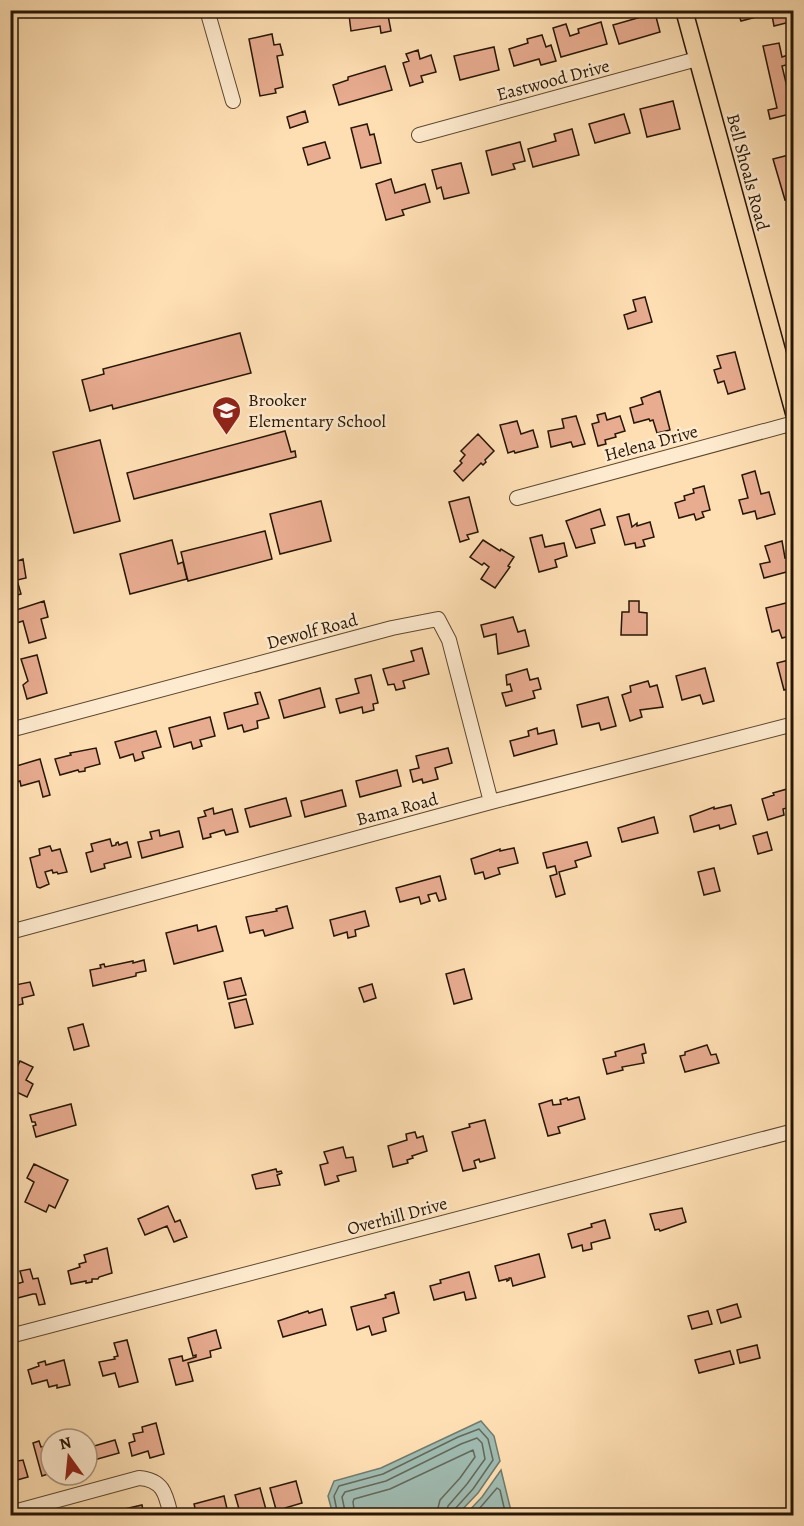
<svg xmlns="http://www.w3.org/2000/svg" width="804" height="1526" viewBox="0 0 804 1526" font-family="Alegreya,serif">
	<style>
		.water { fill: #a0bcb2; stroke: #707a6c; stroke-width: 1.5 }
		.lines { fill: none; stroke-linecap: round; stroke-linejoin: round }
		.shore { stroke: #64695b; stroke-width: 1.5 }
		.building { fill: #e8ac90; stroke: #271604; stroke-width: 1.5 }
		.minor-casing { stroke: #5d4830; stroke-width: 16 }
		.major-casing { stroke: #271604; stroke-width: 19 }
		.minor { stroke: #feeace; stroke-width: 14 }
		.major { stroke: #fedfb3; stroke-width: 16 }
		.labels { text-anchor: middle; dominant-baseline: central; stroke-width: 5; stroke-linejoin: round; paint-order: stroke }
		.street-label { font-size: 18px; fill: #271604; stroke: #feeace }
		.poi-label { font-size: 18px; fill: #271604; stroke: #feeace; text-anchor: start }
	</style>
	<rect width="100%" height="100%" fill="#fedfb3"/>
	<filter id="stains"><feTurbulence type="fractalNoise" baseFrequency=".00333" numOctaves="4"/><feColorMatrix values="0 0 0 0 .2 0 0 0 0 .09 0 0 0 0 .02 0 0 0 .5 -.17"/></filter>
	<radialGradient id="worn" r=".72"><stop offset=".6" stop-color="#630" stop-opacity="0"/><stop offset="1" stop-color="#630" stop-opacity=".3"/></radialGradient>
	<path class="water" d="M481,1421L494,1436L500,1461L478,1493L457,1515H333L328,1496L334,1481L381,1468Z
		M501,1470L512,1515H465L482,1497Z"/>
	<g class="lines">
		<path class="shore" d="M338,1516L334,1496L339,1486L383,1474L458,1437L479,1429L488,1439L493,1460L473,1489L454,1510L453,1516
			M346,1516L342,1497L345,1492L386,1481L461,1444L477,1438L482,1443L485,1459L467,1484L448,1506L445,1516
			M355,1516L353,1502L354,1499L390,1489L473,1450L475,1457L460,1478L440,1500L436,1516
			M473,1516L497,1488L500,1490L506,1516"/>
	</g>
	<path class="building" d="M368,10H387L391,31L381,33L380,26L351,31L349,15L368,12Z
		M737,10H763L764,15L741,21Z
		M771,10H794V21L774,26Z
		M655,13L660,32L619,44L613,25Z
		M601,22L607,44L561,57L553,28L566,24L570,36L579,33L578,29Z
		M272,34L274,45L280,44L283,55L277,56L283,87L275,89L276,93L260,96L249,39Z
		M542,35L546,47L551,45L556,61L541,65L539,59L514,66L509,49L528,43L527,39Z
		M779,43L782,57L788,55L790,64L782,66L787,87L794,86V113L770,119L768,110L777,108L763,46Z
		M494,47L499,70L460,80L454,56Z
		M418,50L420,59L431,55L436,72L421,76L423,82L410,86L403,63L409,61L406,54Z
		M385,66L392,90L339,105L333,85L348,80V77Z
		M673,101L680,129L647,137L640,109Z
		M305,111L308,122L290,128L287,117Z
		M624,114L630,133L595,143L589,124Z
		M367,124L370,135L374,134L381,163L361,168L351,128Z
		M572,129L579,155L533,167L528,149L556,141L554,134Z
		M325,142L330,158L308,165L303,148Z
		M520,142L525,161L513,164L515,169L492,175L486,151Z
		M789,155L794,169V198L785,200L773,159Z
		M461,163L469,193L444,199L441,187L437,189L432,170Z
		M391,179L395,193L425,184L430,202L402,210L404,215L386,220L376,184Z
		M645,297L652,322L628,329L624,315L636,311L633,300Z
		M240,333L251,373L113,409L112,405L90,411L82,380L104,374L103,369Z
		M735,352L745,389L728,394L724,381L718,383L714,370L721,368L717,356Z
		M660,391L670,430L657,433L653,420L650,421L649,419L634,423L630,408L643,404L641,398Z
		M605,413L607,420L620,416L625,431L615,434L616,437L605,440L606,444L598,446L592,424L599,422L597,415Z
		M576,416L585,444L573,447L571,442L551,447L548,431L564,428L562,419Z
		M517,421L521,434L533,430L538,447L515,453L514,451L508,453L500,425Z
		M285,431L291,452L295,451L296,457L134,499L127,473Z
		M478,434L494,451L485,460L486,462L483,465L481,463L463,481L454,471L462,463L460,461L465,455L461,451Z
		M100,440L120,521L74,533L53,452Z
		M755,471L761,494L769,492L775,514L757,519L755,511L743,514L739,500L748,498L742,475Z
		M704,486L710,510L702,512L704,517L696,520L694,514L679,518L675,503L685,500L684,496L694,493L693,489Z
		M469,497L478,532L467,535L469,539L460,542L449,502Z
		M321,501L331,541L280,554L270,514Z
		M600,509L605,525L591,529L595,543L576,548L566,521Z
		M629,514L632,527L637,523V526L650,522L654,537L643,540L645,546L636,548L635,543L625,545L617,517Z
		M10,521H13L16,532L10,533Z
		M265,531L272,559L188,581L181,552Z
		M542,535L545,547L564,543L567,556L555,560L557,567L539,572L530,538Z
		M172,540L178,564L183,562L187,579L130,594L120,554Z
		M483,540L500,551L501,549L514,557L508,566L510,567L495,588L481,579L489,567L484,563L482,565L470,557Z
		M782,541L785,558L790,556L794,570L764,578L760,564L770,562L765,546Z
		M10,558L12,563L23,559L26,578L17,580L21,594L10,597Z
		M44,601L48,617L41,619L46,638L29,643L23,621L10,625V612Z
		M629,601H639V612L647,613V635H621L622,612H629Z
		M794,601V635L782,638L779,630L772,632L766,608Z
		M513,617L518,632L525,630L529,646L498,654L496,634L484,637L481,625Z
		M422,648L429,674L403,681L405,688L396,690L394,684L388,685L383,669L414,661L411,651Z
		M794,651V687L784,690L777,663L789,660L787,653Z
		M37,655L47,693L27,699L23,685L28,681L21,659Z
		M705,668L714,701L703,704L700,695L682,700L676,676Z
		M527,669L530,680L538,678L541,689L533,691L535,698L506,706L502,693L512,691L510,684L507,685L506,675Z
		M371,675L378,703L373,704L374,710L363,713L362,707L340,713L336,699L359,693L355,679Z
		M648,681L650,687L657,685L663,707L640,710L642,717L630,721L622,695L631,692L630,686Z
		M320,688L325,707L284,718L279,700Z
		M260,692L269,718L257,721L258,728L244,732L242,725L228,729L224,713L258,704L255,693Z
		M608,697L616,726L601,730L599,723L582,727L577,705Z
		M210,717L215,736L200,740L202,746L193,749L191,742L174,747L169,728Z
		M537,728L538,734L554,730L557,744L514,756L510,741L529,736L528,731Z
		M156,731L161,747L142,752L144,758L135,761L133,754L120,758L115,742Z
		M96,748L100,764L85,768V771L79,772L78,770L60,775L55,759L71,755L70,753Z
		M448,748L452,763L435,768L438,779L423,783L422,779L413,782L410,770L419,768L416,756Z
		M40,759L50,795L43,797L39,781L21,786L20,781L10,784V770L13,769V767Z
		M397,770L401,786L360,797L356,781Z
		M787,789L788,791L794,790V806L783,809L784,815L768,820L762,799L774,795L773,793Z
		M342,790L346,806L305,817L301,801Z
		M286,798L291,816L250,827L245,809Z
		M731,805L736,824L720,829L719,825L694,832L690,816L714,807V809Z
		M213,808L214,814L232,809L238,832L226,835L224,830L210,834L211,837L203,839L198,818L206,816L204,811Z
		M654,817L658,833L622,842L618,828Z
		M159,830L160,836L179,831L183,847L142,858L138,842L152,839L150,832Z
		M767,832L772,850L758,854L753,836Z
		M110,839L112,846L116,845V843L118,842L119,845L127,842L131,857L104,864L105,868L91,872L86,853L93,851L91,844Z
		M587,842L591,856L575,861L577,867L559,872L565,894L556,897L550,876L557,874L555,866L547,868L543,853Z
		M50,846L52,851L60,849L67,872L58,874L57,872L53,873L52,870L45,872L49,884L40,888L37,887L30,858L40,855L39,849Z
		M514,848L518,863L498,868L500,874L485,879L483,872L475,874L471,859L500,849V851Z
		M714,868L720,891L704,895L698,872Z
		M440,876L446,899L439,901L436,893L428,895L430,901L421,904L419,897L400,902L396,888Z
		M287,906L293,928L265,936L263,930L250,933L246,917L277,911L276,909Z
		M365,911L369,926L355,930L356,936L348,938L347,932L334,936L330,920Z
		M197,925L198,931L216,926L223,951L174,964L166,933Z
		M144,960L146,971L136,973V976L93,986L90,970L101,968L100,965L104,964L105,967L133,961V963Z
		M464,969L472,999L454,1004L446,974Z
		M241,978L246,995L228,999L224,982Z
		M30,982L34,995L22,998L23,1004L10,1007V986Z
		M372,984L376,998L364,1002L359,988Z
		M246,999L253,1024L235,1028L229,1003Z
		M83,1024L89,1046L74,1050L68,1028Z
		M644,1044L646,1053L642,1054L644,1063L622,1067L623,1070L607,1074L603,1059L616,1056L615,1052Z
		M707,1045L711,1055L716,1054L719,1063L685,1072L680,1056L685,1055V1052Z
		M20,1061L33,1067L26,1080L33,1084L27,1097L10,1089V1064L17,1067Z
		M579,1097L585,1119L558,1127L560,1133L548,1136L539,1104L552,1100L553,1105L561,1104L560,1100L567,1098L568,1100Z
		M71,1104L76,1125L36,1137L33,1126L36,1125L35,1122H32L30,1115Z
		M485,1120L495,1158L480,1162L479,1159L474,1161L476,1168L463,1171L452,1132L470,1127L469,1124Z
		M415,1132L417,1138L423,1136L427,1151L412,1156L413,1158L407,1160L408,1163L393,1167L388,1146L407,1140L406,1134Z
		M343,1147L346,1158L353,1157L356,1171L337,1176L339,1181L325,1185L320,1165L328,1163L324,1152Z
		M34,1164L68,1180L55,1208L49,1205L46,1212L25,1202L34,1182L27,1178Z
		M276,1169L277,1172L281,1171L282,1173L277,1175L280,1185L256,1189L252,1175Z
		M168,1206L175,1222L180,1220L187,1237L174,1242L167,1226L145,1235L138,1219Z
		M682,1208L686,1222L660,1231L659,1229L655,1230L650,1214Z
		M605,1220L610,1238L591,1243L592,1249L583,1251L582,1245L572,1248L568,1234L592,1227L591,1224Z
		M107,1248L112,1273L99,1277L98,1279H92V1282L86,1283V1281L71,1284L68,1271L80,1267L79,1264L86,1262L84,1255Z
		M539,1254L545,1277L513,1286L511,1278H509V1280L507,1281V1279L499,1281L495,1266Z
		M30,1269L33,1279L38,1278L45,1304L39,1305L36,1294H33L10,1300V1286L23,1282L20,1271Z
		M469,1272L476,1298L466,1300L464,1292L434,1300L430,1286L441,1283L440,1280Z
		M394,1292L399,1313L383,1318L386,1331L372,1335L369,1326L357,1330L351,1307L386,1298L385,1295Z
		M737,1304L741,1317L721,1323L717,1310Z
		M322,1309L326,1325L283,1337L278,1321L308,1311L309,1313Z
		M708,1311L712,1324L692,1329L688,1316Z
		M216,1330L221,1348L210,1351L211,1357L188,1363L193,1381L176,1385L169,1359L182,1356L183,1361L196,1357V1355L193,1356L188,1338Z
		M127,1340L138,1382L119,1387L115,1373L103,1376L99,1362L115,1359L114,1357L118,1356L114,1343Z
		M757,1345L760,1358L740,1363L737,1350Z
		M730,1351L734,1364L699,1373L695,1360Z
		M64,1360L70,1385L57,1388V1385L49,1387L47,1380L32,1384L28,1370L39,1366L38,1363L45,1361L46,1365Z
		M156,1423L164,1454L150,1458L148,1451L132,1456L129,1443L135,1441L133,1434L143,1432L142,1427Z
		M115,1440L119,1453L87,1462V1448Z
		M39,1441L41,1447L51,1445V1473L42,1476L33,1443Z
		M10,1457L12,1462L23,1460L28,1477L10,1482Z
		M296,1481L302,1503L285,1508L286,1511L277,1513L270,1488Z
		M260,1488L267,1513L257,1516H241L235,1495Z
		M224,1496L228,1513L224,1514L225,1516H197L194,1504Z
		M142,1505L144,1516H108L107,1513Z"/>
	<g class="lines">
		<defs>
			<path id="minor" d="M207,10L233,101
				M419,135L697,59
				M517,498L794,423
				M10,730L392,628L438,619L449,640L491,802
				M10,932L491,802L794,724
				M10,1336L794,1131
				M10,1513L139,1478C164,1480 166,1495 171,1516"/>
			<path id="major" d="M684,10L794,413"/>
		</defs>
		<use href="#minor" class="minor-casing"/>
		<use href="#major" class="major-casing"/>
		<use href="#minor" class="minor"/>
		<use href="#major" class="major"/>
	</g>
	<defs>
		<symbol id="school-pin" viewBox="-11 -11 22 30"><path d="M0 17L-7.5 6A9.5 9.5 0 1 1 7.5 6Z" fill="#8f2418" stroke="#feeace"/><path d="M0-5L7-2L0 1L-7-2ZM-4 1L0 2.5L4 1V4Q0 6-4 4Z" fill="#fff"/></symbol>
	</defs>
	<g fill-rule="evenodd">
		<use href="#school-pin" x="210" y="394" width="33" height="45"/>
	</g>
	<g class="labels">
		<g class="street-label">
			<text transform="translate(553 80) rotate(-15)">Eastwood Drive</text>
			<text transform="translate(748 172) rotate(75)">Bell Shoals Road</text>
			<text transform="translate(651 443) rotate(-15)">Helena Drive</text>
			<text transform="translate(312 631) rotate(-15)">Dewolf Road</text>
			<text transform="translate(397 809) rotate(-15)">Bama Road</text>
			<text transform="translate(397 1216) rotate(-15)">Overhill Drive</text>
		</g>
		<g class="poi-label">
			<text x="248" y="400">Brooker<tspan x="248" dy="21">Elementary School</tspan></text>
		</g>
	</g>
	<rect width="804" height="1526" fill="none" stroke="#fedfb3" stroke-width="36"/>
	<rect x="12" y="12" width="780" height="1502" fill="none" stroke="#271604" stroke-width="3"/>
	<rect x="18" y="18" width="768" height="1490" fill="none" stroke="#271604" stroke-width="1.5"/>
	<g transform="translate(69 1457) rotate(345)"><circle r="28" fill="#feeace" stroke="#a8957d" stroke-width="1.5"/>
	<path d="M0-4.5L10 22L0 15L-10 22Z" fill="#8f2418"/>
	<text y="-9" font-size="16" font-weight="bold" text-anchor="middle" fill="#271604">N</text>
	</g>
	<rect width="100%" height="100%" filter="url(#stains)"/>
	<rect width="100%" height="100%" fill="url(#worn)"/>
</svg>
